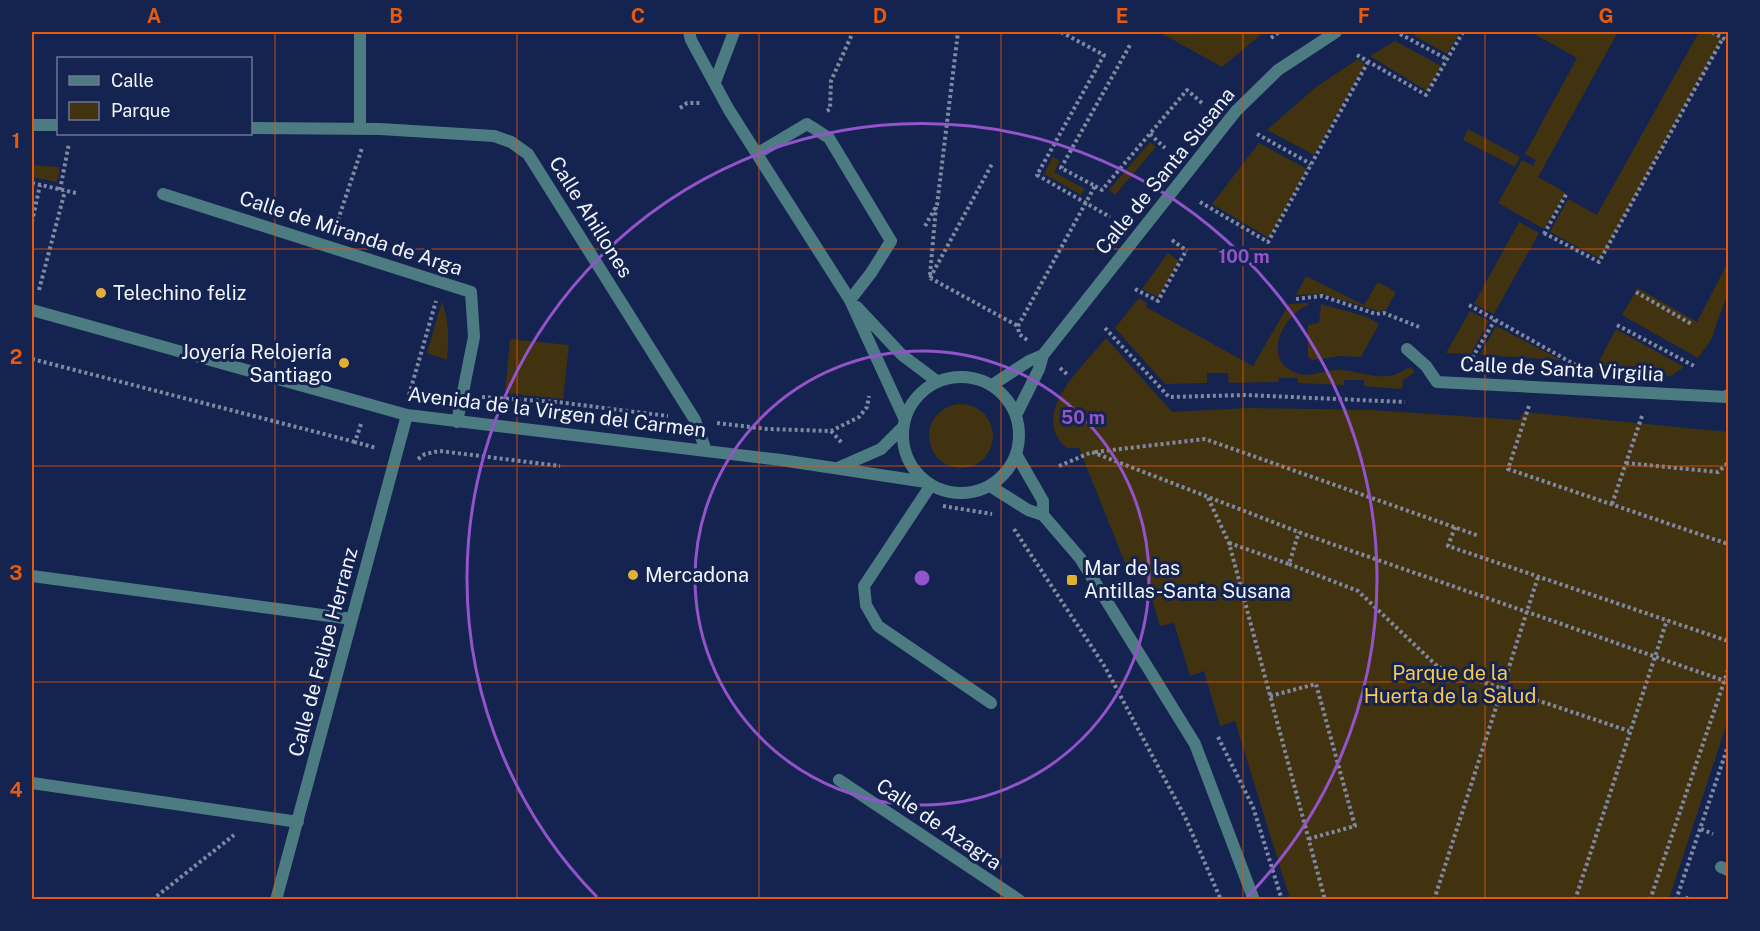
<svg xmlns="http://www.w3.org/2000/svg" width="1760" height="931" viewBox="0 0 1760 931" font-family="'Public Sans',sans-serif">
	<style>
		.green { fill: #423310 }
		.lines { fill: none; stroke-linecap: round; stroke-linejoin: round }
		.path { stroke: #8089a2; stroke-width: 4; stroke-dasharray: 3 3; stroke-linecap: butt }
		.service { stroke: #4c7b82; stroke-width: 12 }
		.minor { stroke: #4c7b82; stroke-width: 12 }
		.grid { fill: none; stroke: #e8590c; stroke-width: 1.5; stroke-opacity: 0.55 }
		.ring { fill: none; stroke: #9354cb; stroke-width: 3 }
		.poi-dot { fill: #e0b034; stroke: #14234f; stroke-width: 2 }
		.labels { text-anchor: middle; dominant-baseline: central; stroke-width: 6; stroke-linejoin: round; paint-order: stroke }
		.street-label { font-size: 20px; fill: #f1f4f9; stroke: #14234f }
		.poi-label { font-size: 20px; fill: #f1f4f9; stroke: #14234f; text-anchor: start }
		.park-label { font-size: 20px; fill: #fac84d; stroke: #14234f }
		.centre { fill: #9354cb; stroke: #14234f; stroke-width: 3 }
		.ring-label { font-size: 18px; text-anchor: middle; font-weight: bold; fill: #9354cb; stroke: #14234f; stroke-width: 6; stroke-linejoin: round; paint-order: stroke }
		.neatline { fill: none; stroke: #e8590c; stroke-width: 2 }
		.grid-label { font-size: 20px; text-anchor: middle; font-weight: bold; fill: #e8590c }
	</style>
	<rect width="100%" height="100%" fill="#14234f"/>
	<path class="green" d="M1159,32H1264L1222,67Z
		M1414,32H1460L1447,54L1415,36Z
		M1531,32H1618L1538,177L1566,193L1544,229L1498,203L1522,160L1533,166L1536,160L1525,154L1577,58Z
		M1699,32H1709L1722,38L1600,259L1550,232L1568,199L1597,215Z
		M1395,41L1441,66L1427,91L1370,56Z
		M1358,59L1365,64L1314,155L1267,130L1316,87Z
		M1468,129L1520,157L1515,167L1463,140Z
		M1150,142L1156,147L1115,195L1109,190Z
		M1259,143L1307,169L1269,238L1212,204Z
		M1053,157L1060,161L1054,172L1085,189L1081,195L1044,174Z
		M32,165L60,167L57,182L32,177Z
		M1519,222L1539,233L1494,314L1474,304Z
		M1168,253L1179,261L1158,297L1142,289Z
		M1728,262V292L1711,340L1698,358L1622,315L1638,288L1697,322Z
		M1306,276L1364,305L1378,282L1396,292L1386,310L1378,311L1323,294L1296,295Z
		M1139,298L1147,303L1146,307L1253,366L1289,304L1308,303V305C1285,314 1262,356 1292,371C1310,380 1320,370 1338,370C1356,370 1376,380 1394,375C1400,373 1405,369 1411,367L1415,372L1403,380L1402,389L1364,386V380H1344V385L1298,383V378H1279L1278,382L1229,383L1228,373H1207V383L1165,384L1115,328Z
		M442,301C449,322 449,338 447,360L427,353Z
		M1321,304L1367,317L1379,324L1361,357L1341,356L1313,360L1308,357V325L1319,323Z
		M1470,311L1489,321L1471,354L1446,353Z
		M1496,326L1561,360L1480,355Z
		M1616,329L1684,367L1671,376L1595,369Z
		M1106,338L1172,412L1249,408L1371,410L1520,420L1523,412L1728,432V720L1669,899H1290L1235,721L1220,726L1204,671L1190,676L1174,623L1160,626L1144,573L1131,578L1079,448H1067C1027,414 1084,366 1106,338Z
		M510,339L569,345L563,399L505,393Z
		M929 436a32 32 0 1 1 64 0a32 32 0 1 1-64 0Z"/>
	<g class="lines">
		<path class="path" d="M1061,32L1104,55L1037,175L1110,217
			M1712,32L1728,41
			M1400,34L1447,59
			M1271,38L1279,32
			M1357,55L1426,95L1463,32
			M680,108L687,103H700
			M827,111L830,109L831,81L853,32
			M1150,134L1165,148
			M1257,134L1311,164
			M32,183L76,193
			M1095,186L1102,190L1187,90L1202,103
			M60,190L69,143
			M1200,202L1268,242L1368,62
			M32,222L40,185
			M336,226L362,148
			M925,226L937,205L958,32
			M1544,233L1599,262L1723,38
			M1544,234L1567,193
			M1172,240L1187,251
			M930,275L936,207
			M930,278L992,164
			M930,278L1018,326
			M1135,289L1158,301L1186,251
			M39,290L65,191
			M1636,292L1693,325
			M1296,299L1322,296L1376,314L1384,313L1419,327
			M1469,305L1581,368
			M1617,325L1696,367
			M1105,328L1169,397L1246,395L1405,402
			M1027,340L1019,334L1018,326L1095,186L1061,168L1130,45
			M32,359L355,442
			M1469,363L1495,320
			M1060,368L1068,375
			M409,395L436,301
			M482,397L557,402L668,416
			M1529,406L1508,469L1728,544
			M717,423L767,429L831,431L859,417L867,407L869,396
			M361,424L355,442L376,448
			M831,431L843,444
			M1095,452L1205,439L1479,536
			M418,459L425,454L440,451L560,466
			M1626,463L1718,472L1728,463
			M1059,466L1092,452L1309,536L1725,681
			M1208,498L1229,543L1325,900
			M1612,504L1642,416
			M943,506L992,514
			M1455,527L1448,546L1728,641
			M1014,529L1105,667L1185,817L1221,900
			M1229,543L1289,564L1299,532
			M1289,564L1358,591L1438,667L1629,731
			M1270,696L1316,684L1355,826L1308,839
			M1218,737L1253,807L1282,900
			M1701,829L1713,834
			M152,900L234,835
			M1434,900L1538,577
			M1575,900L1667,620
			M1650,900L1728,670
			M1676,900L1728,746
			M1686,900L1687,898L1693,900"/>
		<path class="service" d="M758,153L807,124L829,138L891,241L871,273L850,300
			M931,485L864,586L866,605L878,626L991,703"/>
		<path class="minor" d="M689,32L691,40L729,110L850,300L905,420
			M715,82L734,32
			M32,125H58
			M250,128L380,129L494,136L511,142L528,154L695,420L706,451
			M360,129V32
			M163,194L471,292L474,337L457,422
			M857,307L902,355L938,382
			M32,310L407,415L781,460L926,482
			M1407,349L1426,366L1437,382L1727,397L1728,395
			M903 435a58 58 0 1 1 116 0a58 58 0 1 1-116 0Z
			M992,385L1029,361L1043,355
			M1016,415L1039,369L1043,355L1236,111L1278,70L1336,32
			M1016,454L1043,501V515
			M840,467L881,449L903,427
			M990,486L1028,510L1043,515L1080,558L1195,744L1254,900
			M32,576L352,619
			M839,780L1019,900
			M32,783L298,822
			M1721,867L1728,870
			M276,900L407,415"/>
	</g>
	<path class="grid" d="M275,32V900M517,32V900M759,32V900M1001,32V900M1243,32V900M1485,32V900M32,249H1728M32,466H1728M32,682H1728"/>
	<g class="ring">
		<circle cx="922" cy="578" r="227"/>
		<path d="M597 897A455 455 0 1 1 1247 897"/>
	</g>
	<g class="poi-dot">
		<circle cx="101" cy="293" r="6"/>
		<circle cx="344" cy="363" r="6"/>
		<circle cx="633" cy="575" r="6"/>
		<rect x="1066" y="574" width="12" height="12" rx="3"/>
	</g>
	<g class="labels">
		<g class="street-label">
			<text transform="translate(1165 171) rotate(-51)">Calle de Santa Susana</text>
			<text transform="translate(591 217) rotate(58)">Calle Ahillones</text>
			<text transform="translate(351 233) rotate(18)">Calle de Miranda de Arga</text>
			<text transform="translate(1562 369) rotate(3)">Calle de Santa Virgilia</text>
			<text transform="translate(557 412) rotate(7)">Avenida de la Virgen del Carmen</text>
			<text transform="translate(323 652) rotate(-75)">Calle de Felipe Herranz</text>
			<text transform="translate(939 824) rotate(34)">Calle de Azagra</text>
		</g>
		<g class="poi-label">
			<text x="113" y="293">Telechino feliz</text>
			<text x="332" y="352" text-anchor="end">Joyería Relojería<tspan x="332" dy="23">Santiago</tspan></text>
			<text x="1084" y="568">Mar de las<tspan x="1084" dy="23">Antillas-Santa Susana</tspan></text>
			<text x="645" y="575">Mercadona</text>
		</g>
		<g class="park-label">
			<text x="1450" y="673">Parque de la<tspan x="1450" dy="23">Huerta de la Salud</tspan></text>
		</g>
	</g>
	<circle cx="922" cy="578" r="9" class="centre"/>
	<g class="ring-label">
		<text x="1244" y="263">100 m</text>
		<text x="1083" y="424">50 m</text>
	</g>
	<rect width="1760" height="931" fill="none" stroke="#14234f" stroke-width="66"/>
	<rect x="57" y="57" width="195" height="78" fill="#14234f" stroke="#6c7793" stroke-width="1.5"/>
	<rect x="69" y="76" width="30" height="9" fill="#4c7b82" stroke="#6c7793" stroke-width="1.5"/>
	<text x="111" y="87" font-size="18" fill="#f1f4f9">Calle</text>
	<rect x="69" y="102" width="30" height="18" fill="#423310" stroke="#6c7793" stroke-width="1.5"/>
	<text x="111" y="117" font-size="18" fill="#f1f4f9">Parque</text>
	<rect x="33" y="33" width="1694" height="865" class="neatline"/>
	<g class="grid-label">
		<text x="154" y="23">A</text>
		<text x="396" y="23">B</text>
		<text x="638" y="23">C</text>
		<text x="880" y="23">D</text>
		<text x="1122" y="23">E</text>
		<text x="1364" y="23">F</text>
		<text x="1606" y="23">G</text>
		<text x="16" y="148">1</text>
		<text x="16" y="364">2</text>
		<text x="16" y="580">3</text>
		<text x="16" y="797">4</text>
	</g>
</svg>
